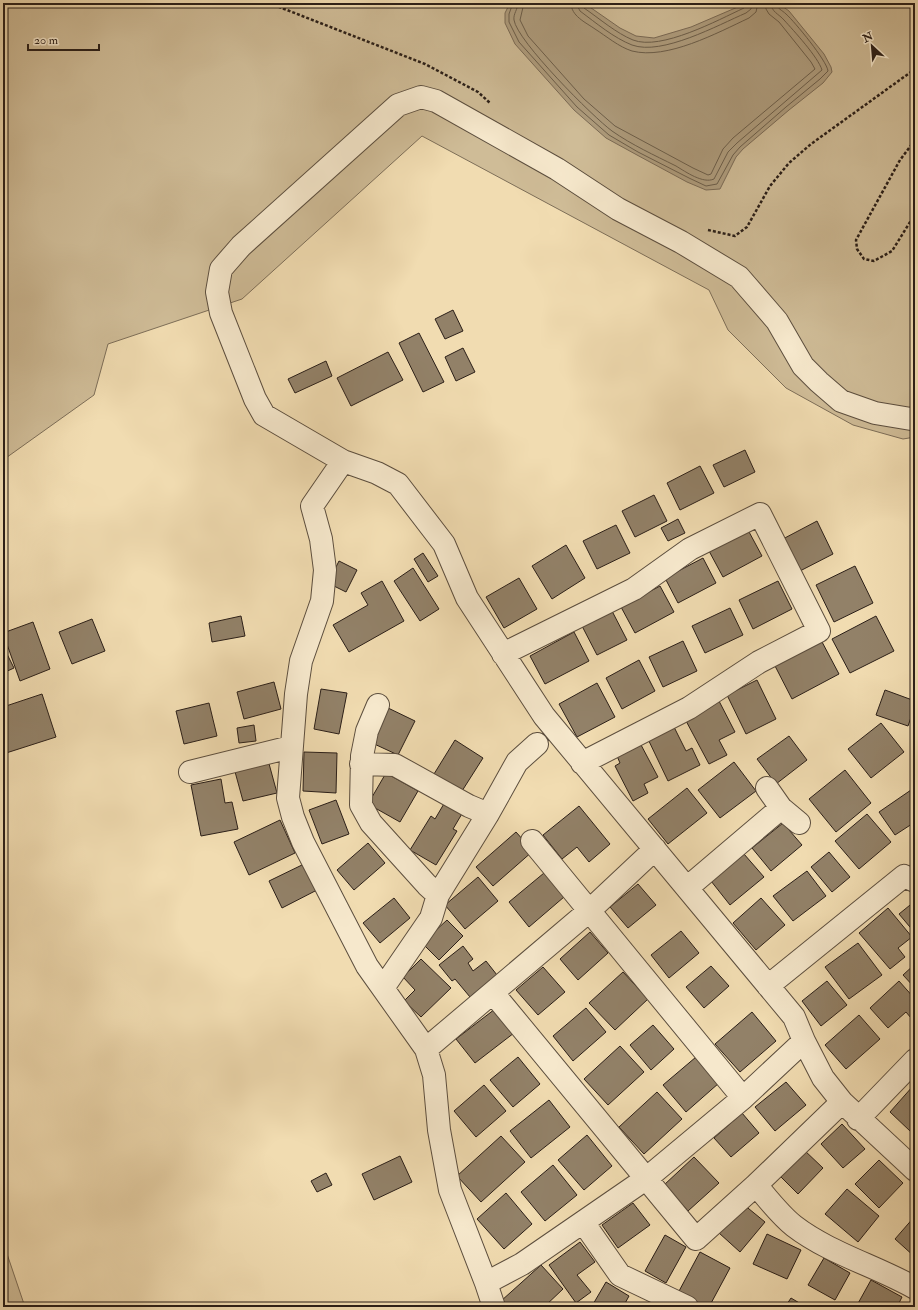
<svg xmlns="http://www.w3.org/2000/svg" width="918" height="1310" viewBox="0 0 918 1310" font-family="'IM FELL Double Pica',serif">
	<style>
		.green { fill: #cfbc97; stroke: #7d6e58 }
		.water { fill: #ae9c7d; stroke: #7a6a55 }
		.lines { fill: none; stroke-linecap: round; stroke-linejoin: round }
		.shore { stroke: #6c5e4a; stroke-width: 1 }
		.building { fill: #928168; stroke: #2b1f18 }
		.minor-casing { stroke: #5c4e3e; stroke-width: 24 }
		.path { stroke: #2b1f18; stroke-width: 2.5; stroke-dasharray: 3 2; stroke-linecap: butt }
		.minor { stroke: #f6e8cc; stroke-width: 22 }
	</style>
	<rect width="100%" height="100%" fill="#f1dcb1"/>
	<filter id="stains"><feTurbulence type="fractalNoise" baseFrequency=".005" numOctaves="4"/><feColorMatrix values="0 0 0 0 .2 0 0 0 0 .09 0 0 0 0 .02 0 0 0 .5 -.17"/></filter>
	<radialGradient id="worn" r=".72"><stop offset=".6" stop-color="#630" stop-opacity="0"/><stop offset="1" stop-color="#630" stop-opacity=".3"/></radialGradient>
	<path class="green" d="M3,3H915V437L903,439L853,425L786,388L728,330L709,290L422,136L242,299L108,344L94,395L3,460Z
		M3,1242L25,1307H3Z"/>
	<path class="water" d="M510,3H584L620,28L636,36L654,38L691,27L747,3H778L789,11L824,54L831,67L832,72L823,83L789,110L743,149L736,157L720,189L706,190L687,182L637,155L606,138L574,110L515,44L505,23V13Z"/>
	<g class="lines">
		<path class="shore" d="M513,3L509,14V22L519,42L577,107L609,135L638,152L689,178L706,186L717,184L733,155L740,147L786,107L820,79L828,71C827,61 795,22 786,14C782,10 777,9 776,3
			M518,3C518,9 513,14 514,20C517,41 593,117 612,131C632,145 654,155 676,166C686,172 703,184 714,179L728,152L737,143L822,70C818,57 794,31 784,20C779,14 771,12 771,3
			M524,3L520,20L528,36L584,99L615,126L693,168L708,175L711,174L723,149L733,138L815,69L811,62L779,22L769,14L766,9L765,3
			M571,3C571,16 585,22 595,29C606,36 619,47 632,51C667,60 717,33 749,18L756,12L758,3
			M577,3L578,7L580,11C596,23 614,38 632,45C662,56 718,25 746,13L751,9L752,3
			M582,3L584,8C600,19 616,33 633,40C661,51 718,20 744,8L746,6L747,3"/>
	</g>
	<path class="building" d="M453,310L463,331L445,339L435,319Z
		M419,333L444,382L423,392L399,343Z
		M463,348L475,372L456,381L445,357Z
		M388,352L403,380L351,406L337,378Z
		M326,361L332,376L295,393L288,379Z
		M745,450L755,472L724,487L713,465Z
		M700,466L714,493L680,510L667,483Z
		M654,495L667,521L635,537L622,511Z
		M678,519L685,533L668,541L661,528Z
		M817,521L833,554L798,572L781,540Z
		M616,525L630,553L597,569L583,541Z
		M748,530L762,556L723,577L709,551Z
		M566,545L585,578L552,599L532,566Z
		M423,553L438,576L428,582L414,559Z
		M703,558L716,583L678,603L665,578Z
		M339,561L357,570L346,592L328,583Z
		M855,566L873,603L834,622L816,585Z
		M413,568L439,609L420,621L394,581Z
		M519,578L537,609L504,628L486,597Z
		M382,581L404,621L349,652L333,625L368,605L361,593Z
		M778,581L792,609L753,629L739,600Z
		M660,586L674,612L635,633L621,607Z
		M730,608L743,635L705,653L692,626Z
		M612,611L627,640L597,655L582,626Z
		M241,616L245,636L212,642L209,623Z
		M876,616L894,651L850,673L832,639Z
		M92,619L105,651L72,664L59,632Z
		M33,622L50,669L20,681L3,633Z
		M574,632L589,661L545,684L530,656Z
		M821,640L839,674L792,699L774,664Z
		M683,641L697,671L663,687L649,657Z
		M6,652L14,668L3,673V654Z
		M639,660L655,691L622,709L606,678Z
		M757,680L776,719L746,734L727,695Z
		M274,682L281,709L244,719L237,692Z
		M597,683L615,717L577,737L559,704Z
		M321,689L347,693L339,734L314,729Z
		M885,690L915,701V706L908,726L876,715Z
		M42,694L56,737L3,754V707Z
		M719,701L735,732L719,740L727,755L709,764L685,719Z
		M209,703L217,736L184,744L176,711Z
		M386,707L415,721L398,755L370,742Z
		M881,723L904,752L871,778L848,749Z
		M254,725L256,741L239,743L237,728Z
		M673,725L686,751L692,748L700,765L668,781L647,737Z
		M789,736L807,760L776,784L757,759Z
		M455,740L483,758L462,791L434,774Z
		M640,743L658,777L644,784L648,793L633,801L615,766L620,763L617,756Z
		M304,752L337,753L336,793L303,791Z
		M268,760L277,793L243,801L234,768Z
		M734,762L756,791L720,818L698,790Z
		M845,770L871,803L836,832L809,799Z
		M386,773L418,791L400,822L368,804Z
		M221,779L225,803L232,802L238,829L201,836L191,785Z
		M687,788L707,813L668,844L648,819Z
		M911,790L915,797V822L895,835L879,812Z
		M336,800L349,834L322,844L309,810Z
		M445,802L463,812L453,829L457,831L436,865L410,850L431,816L435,819Z
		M579,806L610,844L589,862L577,847L562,859L543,835Z
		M867,814L891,842L859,869L835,841Z
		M280,820L295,853L249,875L234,842Z
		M783,823L802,845L771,871L752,848Z
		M516,832L533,851L493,886L476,867Z
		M368,843L385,863L354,890L337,870Z
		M829,852L850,877L832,892L811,867Z
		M744,854L764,877L730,905L711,881Z
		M304,864L317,890L282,908L269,881Z
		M807,871L826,896L793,921L773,896Z
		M544,873L564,897L529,927L509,902Z
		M478,877L498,901L465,929L445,905Z
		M638,884L656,905L628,928L610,907Z
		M394,898L410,918L380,943L363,923Z
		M761,898L785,925L756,950L733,923Z
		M915,901V933L899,914Z
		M888,908L912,937L898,948L905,957L890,969L859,933Z
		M447,920L463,936L439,960L422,943Z
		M681,931L699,953L669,978L651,955Z
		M590,932L608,953L578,980L560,959Z
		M858,943L882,975L849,999L825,967Z
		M463,946L473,959L468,963L473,971L486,961L497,975L470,997L455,979L452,981L439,965Z
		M421,959L451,988L421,1017L404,1001L415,990L403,977Z
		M915,964V988L903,975Z
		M711,966L729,986L704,1008L686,987Z
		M543,967L565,992L538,1015L516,990Z
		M623,972L648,999L615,1030L589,1003Z
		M827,981L847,1005L821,1026L802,1001Z
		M899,981L915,999V1015L911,1018L906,1012L888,1028L870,1008Z
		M586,1008L606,1032L573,1061L553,1036Z
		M495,1009L514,1033L475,1063L456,1039Z
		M752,1012L776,1041L740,1072L715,1044Z
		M859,1015L880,1039L846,1069L825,1045Z
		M653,1025L674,1049L651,1070L630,1045Z
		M620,1046L644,1072L608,1105L584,1079Z
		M518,1057L540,1084L513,1107L490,1080Z
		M696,1057L719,1083L686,1112L663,1085Z
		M786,1082L806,1105L775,1131L755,1107Z
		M484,1085L506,1111L476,1137L454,1111Z
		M913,1086L915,1088V1125L910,1131L890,1112Z
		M657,1092L682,1119L644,1154L619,1127Z
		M549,1100L570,1127L531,1158L510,1131Z
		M742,1113L759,1133L731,1157L714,1138Z
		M842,1124L865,1149L843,1168L821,1144Z
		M587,1135L612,1166L584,1190L558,1160Z
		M501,1136L525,1162L481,1202L457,1176Z
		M803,1149L823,1168L798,1194L778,1174Z
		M400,1156L412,1182L374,1200L362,1174Z
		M694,1157L719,1183L688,1211L664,1185Z
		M879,1160L903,1183L879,1208L855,1184Z
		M553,1165L577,1195L545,1221L521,1192Z
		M326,1173L332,1185L317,1192L311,1181Z
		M847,1189L879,1216L858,1242L825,1214Z
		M506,1193L532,1224L504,1249L477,1219Z
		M633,1203L650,1225L618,1248L602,1225Z
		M743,1204L765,1222L740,1252L719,1233Z
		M915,1216V1257L895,1239Z
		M767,1234L801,1250L787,1279L753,1264Z
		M665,1235L686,1247L666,1283L645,1271Z
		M580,1242L595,1262L577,1275L591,1292L576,1303L549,1265Z
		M700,1252L730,1268L709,1307H705L678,1293Z
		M824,1258L850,1273L835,1300L808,1285Z
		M541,1265L563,1289L544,1307H506L501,1301Z
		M871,1280L902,1297L897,1307H856Z
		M606,1282L629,1296L623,1307H595L592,1306Z
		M791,1298L806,1307H785Z"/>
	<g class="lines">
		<defs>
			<path id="minor" d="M915,418L911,419L875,413L841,401L819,382L803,366L777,321L739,277L681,242L618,209L557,169L436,101L421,97L398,105L241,246L221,269L217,292L221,313L255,399L264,415L343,461L377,473L398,484L444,544L467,598L544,716L794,1017L804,1041L823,1078L842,1102L915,1170
				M343,461L312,506L321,539L325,570L322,601L301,661L296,694L288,798L293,817L303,842L367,966L426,1049L434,1075L439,1130L450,1190L486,1283L494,1307
				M503,654L634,589L690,549L760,514L819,631L759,662L689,708L582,763
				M378,705L367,731L362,756L361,805L371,823L427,885L438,895
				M361,764L395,765L469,806L488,814
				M190,772L291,747
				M781,808L799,823
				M532,841L743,1098
				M687,888L781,808L767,788
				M768,986L904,876L915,881
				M383,988L431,918L438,895L488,814L517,762L537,744
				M493,993L696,1239L756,1185
				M426,1049L589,911L655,849
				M842,1102L756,1185C768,1199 780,1215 794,1226C829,1253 876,1266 915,1288
				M858,1119L915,1060
				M583,1222L620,1275L687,1307
				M486,1283L522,1264L647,1178L743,1098L804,1041"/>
		</defs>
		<use href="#minor" class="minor-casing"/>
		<path class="path" d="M269,3L425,64L478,92L490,103
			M910,3L915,7
			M915,140L900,160L856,240L857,249L864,259L874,261L892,251L915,214
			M708,230L735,236L747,227L770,186L789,163L811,144L915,69"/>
		<use href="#minor" class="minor"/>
	</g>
	<rect width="918" height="1310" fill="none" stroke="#f1dcb1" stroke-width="16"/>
	<rect x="4" y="4" width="910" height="1302" fill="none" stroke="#2b1f18" stroke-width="2"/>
	<rect x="8" y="8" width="902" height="1294" fill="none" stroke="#2b1f18"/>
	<g transform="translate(872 46) rotate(334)" stroke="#f6e8cc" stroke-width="3" paint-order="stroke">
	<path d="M0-3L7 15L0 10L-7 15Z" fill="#2b1f18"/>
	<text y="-6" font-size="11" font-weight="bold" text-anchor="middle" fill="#2b1f18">N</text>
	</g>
	<path d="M28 44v6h71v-6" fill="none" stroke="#2b1f18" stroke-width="2"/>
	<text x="34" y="44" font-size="12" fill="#2b1f18" stroke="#f6e8cc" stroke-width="3" paint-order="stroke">20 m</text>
	<rect width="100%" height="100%" filter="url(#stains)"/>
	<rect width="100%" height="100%" fill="url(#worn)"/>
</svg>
